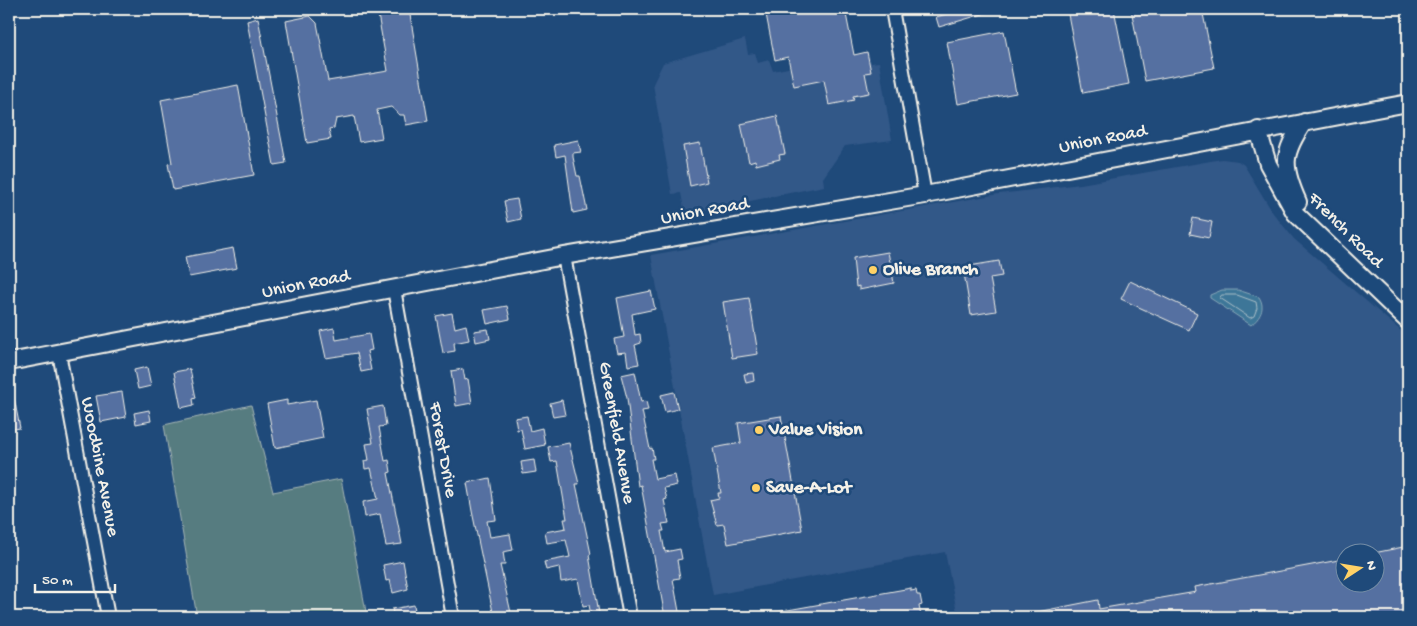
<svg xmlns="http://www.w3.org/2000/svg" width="1417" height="626" viewBox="0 0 1417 626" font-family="'Gochi Hand',sans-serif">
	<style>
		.built { fill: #335888; fill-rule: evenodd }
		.green { fill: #577b80; stroke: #a6b6b4 }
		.water { fill: #3e7698; stroke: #87a7b8 }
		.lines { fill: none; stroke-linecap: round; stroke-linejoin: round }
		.shore { stroke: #abc0c8; stroke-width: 1 }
		.building { fill: #5570a1; stroke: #f4f1e8 }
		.minor-casing { stroke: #f4f1e8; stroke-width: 16 }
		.major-casing { stroke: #f4f1e8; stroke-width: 20 }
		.minor { stroke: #1f4a7a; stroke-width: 12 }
		.major { stroke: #1f4a7a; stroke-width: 16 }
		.poi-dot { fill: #ffd166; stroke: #1f4a7a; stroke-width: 2 }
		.labels { text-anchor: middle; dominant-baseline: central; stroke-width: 5; stroke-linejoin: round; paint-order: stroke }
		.street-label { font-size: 19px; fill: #f4f1e8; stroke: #1f4a7a }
		.poi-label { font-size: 19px; font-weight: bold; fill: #f4f1e8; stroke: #1f4a7a; text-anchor: start }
	</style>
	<rect width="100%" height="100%" fill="#1f4a7a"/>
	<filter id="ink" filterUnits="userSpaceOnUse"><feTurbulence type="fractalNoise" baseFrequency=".02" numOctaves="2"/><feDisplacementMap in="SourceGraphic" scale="10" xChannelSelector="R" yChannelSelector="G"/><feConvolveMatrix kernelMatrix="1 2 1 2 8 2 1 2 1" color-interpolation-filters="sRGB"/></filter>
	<g filter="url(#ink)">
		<path class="built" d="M745,39L748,54L755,53L758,63L769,60L773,71L868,52L871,63L879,62L892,140L845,146L823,178L824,186L685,214L681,193L672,194L653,84L663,63Z
			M1222,159L1238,161L1244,165L1273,213L1294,239L1408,337V617H958L945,552L713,595L651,255L999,194L1081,184ZM1344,554H1374V584H1344Z"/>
		<path class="green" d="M251,405L273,492L341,479L367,617H197L164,425Z"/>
		<path class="water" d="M1222,290H1238L1259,297C1266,308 1260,318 1251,325L1210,298V295Z"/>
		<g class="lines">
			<path class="shore" d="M1222,295H1237L1256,302L1257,308L1254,316L1250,318L1220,298Z"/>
		</g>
		<path class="building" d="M377,9H409L428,121L406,125L404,115H400L391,107L377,110L382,138L359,142L354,116L336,119L334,128L329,129L331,139L307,143L286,21L310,16L317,23L328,81L388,71Z
			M765,9H845L854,55L867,52L871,72L865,73L869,93L853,96L854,100L829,105L824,80L794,86L788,57L775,60Z
			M965,9H993V11L939,27L936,17Z
			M1067,9H1114L1129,84L1083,93Z
			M1131,9H1202L1214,68L1145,81Z
			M258,18L286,163L274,165L247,21Z
			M1004,31L1016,93L958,104L947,42Z
			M238,85L254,175L173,190L168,164L172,163L161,100Z
			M777,116L785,154L779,155L780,159L756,165L755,160L749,162L741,124Z
			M578,140L581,152L573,153V157L577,176H580L587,210L573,213L565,155L556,157L554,145Z
			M700,143L707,182L690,186L683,146Z
			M517,199L521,219L508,222L504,201Z
			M1193,218L1212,222L1209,238L1190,234Z
			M233,248L237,268L189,277L185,257Z
			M888,252L894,283L859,290V286L856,287L853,258Z
			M999,261L1002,276L990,278L996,311L971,315L963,267Z
			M1130,281L1197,313L1189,330L1121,299Z
			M651,291L655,309L632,314L635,335L640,334L641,343L635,345L639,364L628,366L626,352L617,353L614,339L624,337L617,298Z
			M749,298L758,354L732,358L723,302Z
			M507,306L510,319L487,324L484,310Z
			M452,313L455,328L466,325L469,340L454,343L455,351L443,353L436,316Z
			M334,328L336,340L369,334L372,350L367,351L371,370L361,372L357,353L326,358L320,331Z
			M488,329L490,339L476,342L474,331Z
			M147,367L151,386L138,389L134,370Z
			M190,369L196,398L193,399L194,405L181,408L174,372Z
			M463,369L465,380L468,379L472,403L456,406L451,371Z
			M635,372L641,402L646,401L648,410L642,411L650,449L652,448L654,459H651L655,479L675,475L677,485L664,488L667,499L664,500L669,523L662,524L664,531H661L665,552L680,549L682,559L677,560L680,578L673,579L680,617H665L641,485L638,486L636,471L627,398L621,375Z
			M753,373L754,381L746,383L744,374Z
			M122,392L126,417L101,422L96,396Z
			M674,392L678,409L665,412L661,395Z
			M9,393H13L20,428L9,430Z
			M287,400V405L316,400L323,438L275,448L267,404Z
			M562,400L565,415L553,417L550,403Z
			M383,406L386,426L379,427L385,461L389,460L391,472L388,473L402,544L386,546L380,514L365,517L363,502L378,499L371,468L365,469L364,461L369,460L366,444L373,443L367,409Z
			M149,410L151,421L136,424L134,413Z
			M527,416L530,431L542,428L545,445L525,449L521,429L517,430L515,418Z
			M781,416L802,530L728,544L724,524L717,525L710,500L719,498L718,493H721L713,448L741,443L738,423Z
			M569,443L579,484H576L591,554L589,555L599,613L591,615L589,605L583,606L578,579L561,582L559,567L546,570L544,562L570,557L566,540L547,543L545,532L566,528L564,519H567L557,461L551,462L548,447Z
			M534,460L536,472L523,474L521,462Z
			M490,478L496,520L487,521L490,537L510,534L513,550L503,552L505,565H500L512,617H494L472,511L467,483Z
			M1408,546V617H1032V613L1098,600L1099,609L1196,592L1195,587L1344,559V584H1374V553Z
			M403,561L408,589L393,593L390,580L386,581L383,565Z
			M911,588V591L916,590L917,595H920L922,605L919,606L921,616L772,617L771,613Z
			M414,605L416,616L394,617L392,609Z"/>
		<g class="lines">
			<defs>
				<path id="minor" d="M892,9L925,195
					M564,256L630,617
					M394,289L453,617
					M59,353L108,617"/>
				<path id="major" d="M1258,130L1268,164L1295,213L1408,321
					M1298,202C1282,166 1282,154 1304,122
					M9,362L564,256L925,195L1408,103"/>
			</defs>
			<use href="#minor" class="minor-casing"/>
			<use href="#major" class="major-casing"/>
			<use href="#minor" class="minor"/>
			<use href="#major" class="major"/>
		</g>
	</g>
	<g class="poi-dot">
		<circle cx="873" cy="270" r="5"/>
		<circle cx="759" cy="430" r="5"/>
		<circle cx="756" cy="488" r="5"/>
	</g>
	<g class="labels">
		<g class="street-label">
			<text transform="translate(1103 140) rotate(-11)">Union Road</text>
			<text transform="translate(705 212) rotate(-10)">Union Road</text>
			<text transform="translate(1345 231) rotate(45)">French Road</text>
			<text transform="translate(306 285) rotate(-11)">Union Road</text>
			<text transform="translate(616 433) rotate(80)">Greenfield Avenue</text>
			<text transform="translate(442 450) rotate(80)">Forest Drive</text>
			<text transform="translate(99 467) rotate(79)">Woodbine Avenue</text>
		</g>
		<g class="poi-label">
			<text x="883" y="270">Olive Branch</text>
			<text x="769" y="430">Value Vision</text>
			<text x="766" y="488">Save-A-Lot</text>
		</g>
	</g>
	<rect width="1417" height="626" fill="none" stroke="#1f4a7a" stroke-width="30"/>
	<rect x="15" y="15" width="1387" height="596" fill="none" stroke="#f4f1e8" stroke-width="2" filter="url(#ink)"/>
	<g transform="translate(1360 568) rotate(78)"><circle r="24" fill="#1f4a7a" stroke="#748da6"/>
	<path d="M0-4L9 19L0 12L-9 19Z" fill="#ffd166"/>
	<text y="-8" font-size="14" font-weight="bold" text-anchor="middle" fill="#f4f1e8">N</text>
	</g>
	<path d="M35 584v8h80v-8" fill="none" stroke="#f4f1e8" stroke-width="2.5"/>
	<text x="42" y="584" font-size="15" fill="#f4f1e8" stroke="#1f4a7a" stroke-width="4" paint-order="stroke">50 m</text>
</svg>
